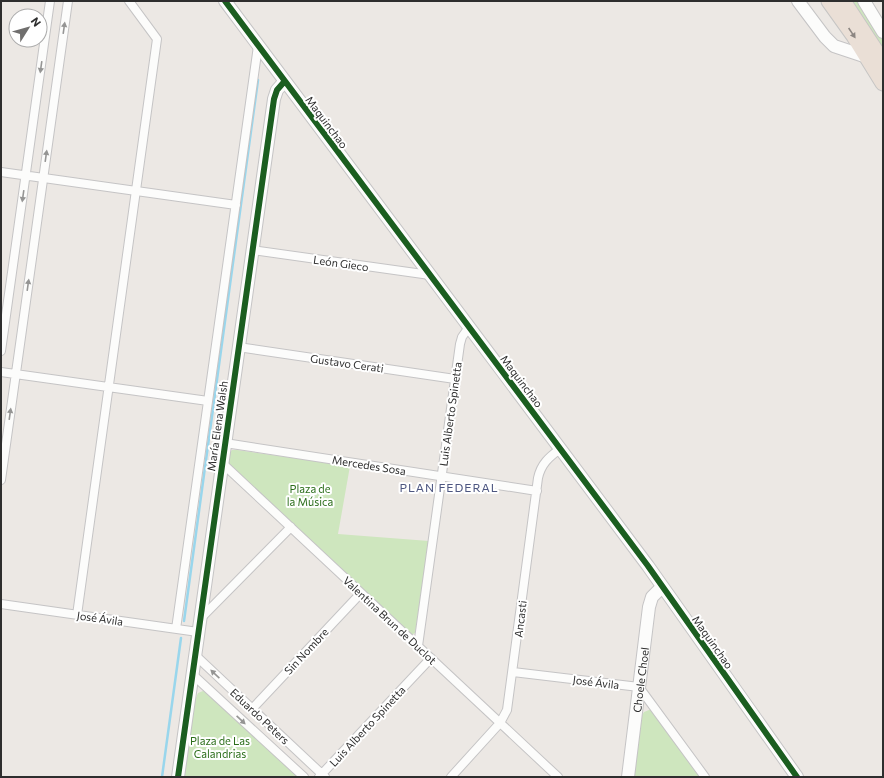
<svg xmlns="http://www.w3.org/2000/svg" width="884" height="778" viewBox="0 0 884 778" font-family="Commissioner,sans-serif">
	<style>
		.green { fill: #cee6be }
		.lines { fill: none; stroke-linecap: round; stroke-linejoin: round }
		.stream { stroke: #99d6ec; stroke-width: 2.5 }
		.street-casing { stroke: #c5c4c5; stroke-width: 10 }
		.secondary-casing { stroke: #c5c4c5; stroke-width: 14 }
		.highway-casing { stroke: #c6c5c4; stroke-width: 17 }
		.street { stroke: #fcfcfb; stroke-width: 8 }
		.secondary { stroke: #fcfcfb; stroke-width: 12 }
		.highway { stroke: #eadfd6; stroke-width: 15 }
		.cycleway-casing { stroke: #fff; stroke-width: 8 }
		.cycleway { stroke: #1b5e20; stroke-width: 6 }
		.oneway { fill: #959594 }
		.oneway2 { fill: #8c8682 }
		.labels { text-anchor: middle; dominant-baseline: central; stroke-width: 4; stroke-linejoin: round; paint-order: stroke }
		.street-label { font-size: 11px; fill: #2e2e2e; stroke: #fff }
		.park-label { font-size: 11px; fill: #2c6e1b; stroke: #fff }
		.neighbourhood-label { font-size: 12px; letter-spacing: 1px; fill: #4d5680; stroke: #fff }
	</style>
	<rect width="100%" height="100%" fill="#ece8e4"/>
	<path class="green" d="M850,1H860L883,39V49Z
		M232,450H237L350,466L338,534L429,541L415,633L411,635L231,466L228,462L229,453Z
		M203,691L206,692L298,777H184L195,700L198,693Z
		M649,710H651L703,777H632L641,717L644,712Z"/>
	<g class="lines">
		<path class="stream" d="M184,621L258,80
			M162,777L181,638"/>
		<defs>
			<path id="street" d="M1,172L236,205
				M252,250L430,275
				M238,347L455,379
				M1,351L50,1
				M1,372L208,401
				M225,443L537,491
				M222,463L558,777
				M1,480L68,1
				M1,604L198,632
				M77,615L157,39L129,1
				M200,619L291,527
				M176,629L258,46
				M418,646L460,344L462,337L469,327
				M195,655L325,777
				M513,672L639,687L705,777
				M192,674L304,777
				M252,709L361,593
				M319,777L431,658
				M451,777L500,723L507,710L538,478C541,464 549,457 560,449"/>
			<g id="secondary">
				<path d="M225,1L648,566L797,777"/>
				<path d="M798,1L825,37L834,46L867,57"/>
				<path d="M864,1L883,32"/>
				<path d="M178,777L274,99L277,90L284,82"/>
				<path id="s1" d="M628,777L649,607L652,597L662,587"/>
			</g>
			<path id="highway" d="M829,1L854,36L883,83
				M843,1L883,62"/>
		</defs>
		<use href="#street" class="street-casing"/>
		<use href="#secondary" class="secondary-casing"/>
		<use href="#highway" class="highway-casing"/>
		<use href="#street" class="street"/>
		<use href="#secondary" class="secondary"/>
		<use href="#highway" class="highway"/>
		<defs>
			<path id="cycleway" d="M225,1L648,566L797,777
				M178,777L274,99L277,90L284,82"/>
		</defs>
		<use href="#cycleway" class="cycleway-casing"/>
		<use href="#cycleway" class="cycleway"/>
	</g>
	<defs><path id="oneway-solid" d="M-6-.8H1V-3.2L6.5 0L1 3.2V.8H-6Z"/></defs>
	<g class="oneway">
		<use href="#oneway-solid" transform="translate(64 28) rotate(-82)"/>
		<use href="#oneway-solid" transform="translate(41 67) rotate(98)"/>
		<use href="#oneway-solid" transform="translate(46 156) rotate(-82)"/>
		<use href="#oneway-solid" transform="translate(23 196) rotate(98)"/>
		<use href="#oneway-solid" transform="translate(28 285) rotate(-82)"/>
		<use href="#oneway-solid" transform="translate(10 414) rotate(-82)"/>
		<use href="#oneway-solid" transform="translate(215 674) rotate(-137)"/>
		<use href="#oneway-solid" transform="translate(241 720) rotate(43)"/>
	</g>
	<use class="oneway2" href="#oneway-solid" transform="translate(852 33) rotate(56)"/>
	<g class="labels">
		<g class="street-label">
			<text transform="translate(327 122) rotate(53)">Maquinchao</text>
			<text transform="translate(341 263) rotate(8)">León Gieco</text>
			<text transform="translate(347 363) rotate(8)">Gustavo Cerati</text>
			<text transform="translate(522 381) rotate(53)">Maquinchao</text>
			<text transform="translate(450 414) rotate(-82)">Luis Alberto Spinetta</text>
			<text transform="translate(217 426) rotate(-82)">María Elena Walsh</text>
			<text transform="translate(369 465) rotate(9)">Mercedes Sosa</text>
			<text transform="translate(100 618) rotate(8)">José Ávila</text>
			<text transform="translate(520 619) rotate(-83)">Ancasti</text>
			<text transform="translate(390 620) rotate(43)">Valentina Brun de Duclot</text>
			<text transform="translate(713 642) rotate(55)">Maquinchao</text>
			<text transform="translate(306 651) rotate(-47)">Sin Nombre</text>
			<text stroke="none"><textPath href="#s1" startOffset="98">Choele Choel</textPath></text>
			<text transform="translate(596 682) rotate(7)">José Ávila</text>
			<text transform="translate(260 716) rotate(43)">Eduardo Peters</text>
			<text transform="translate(367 726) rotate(-47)">Luis Alberto Spinetta</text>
		</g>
		<g class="park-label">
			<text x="310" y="488">Plaza de<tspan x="310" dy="13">la Música</tspan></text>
			<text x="220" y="740">Plaza de Las<tspan x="220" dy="13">Calandrias</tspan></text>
		</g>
		<g class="neighbourhood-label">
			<text x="449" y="487">PLAN FEDERAL</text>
		</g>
	</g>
	<rect width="884" height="778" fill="none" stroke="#2e2e2e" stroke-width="4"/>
	<g transform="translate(28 28) rotate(53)"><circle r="19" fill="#ffffff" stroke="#ababab"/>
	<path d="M0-3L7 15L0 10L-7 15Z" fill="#706f6e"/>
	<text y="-6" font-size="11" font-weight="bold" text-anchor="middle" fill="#2e2e2e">N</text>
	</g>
</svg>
